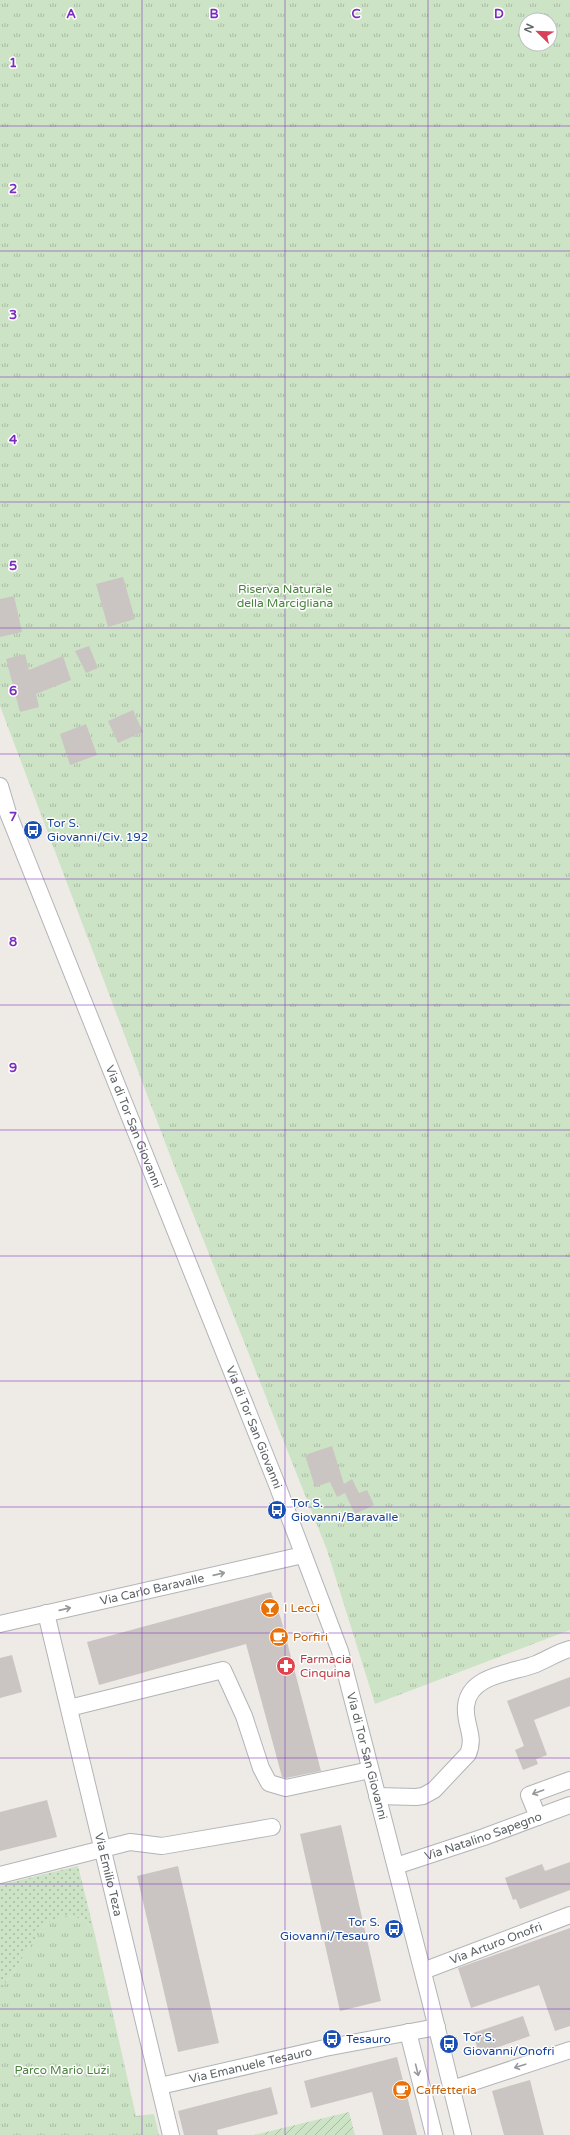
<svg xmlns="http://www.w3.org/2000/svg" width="570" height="2135" viewBox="0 0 570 2135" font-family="'Varela Round',sans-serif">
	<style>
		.grass { fill: url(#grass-dots) }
		.park { fill: url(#park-tufts); fill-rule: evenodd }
		.garden { fill: url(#garden-furrows) }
		.building { fill: #cac5c2 }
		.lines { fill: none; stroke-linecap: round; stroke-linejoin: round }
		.minor-casing { stroke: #b1b4b7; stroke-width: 18 }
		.minor { stroke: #fff; stroke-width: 16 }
		.oneway { stroke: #96999b }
		.grid { fill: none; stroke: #7b2cbf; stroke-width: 1; stroke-opacity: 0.55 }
		.labels { text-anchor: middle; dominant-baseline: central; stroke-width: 3; stroke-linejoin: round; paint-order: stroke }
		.park-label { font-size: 12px; fill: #4b823f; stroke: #fff }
		.transit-label { font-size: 12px; fill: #164399; stroke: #fff; text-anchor: start }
		.street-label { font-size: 12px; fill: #5d6265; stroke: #fff }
		.food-label { font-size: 12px; fill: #c56008; stroke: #fff; text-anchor: start }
		.health-label { font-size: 12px; fill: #be3a42; stroke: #fff; text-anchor: start }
		.grid-label { font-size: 13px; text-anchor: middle; font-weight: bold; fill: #7b2cbf; stroke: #fff; stroke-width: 3; stroke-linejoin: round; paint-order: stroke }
	</style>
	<defs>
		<pattern id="grass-dots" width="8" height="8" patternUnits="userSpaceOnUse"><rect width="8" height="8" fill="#cce3c5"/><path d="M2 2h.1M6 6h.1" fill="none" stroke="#a9bba4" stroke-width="1.8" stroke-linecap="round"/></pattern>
		<pattern id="park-tufts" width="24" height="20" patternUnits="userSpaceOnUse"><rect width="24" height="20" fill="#cce3c5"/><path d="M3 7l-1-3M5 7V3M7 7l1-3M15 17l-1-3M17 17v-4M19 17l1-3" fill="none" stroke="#a9bba4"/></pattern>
		<pattern id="garden-furrows" width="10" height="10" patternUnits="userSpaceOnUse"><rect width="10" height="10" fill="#cce3c5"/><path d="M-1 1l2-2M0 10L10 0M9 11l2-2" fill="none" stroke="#a9bba4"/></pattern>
	</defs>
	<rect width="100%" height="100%" fill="#eeeae6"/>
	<path class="grass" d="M78,1866L94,1931L84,1919L66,1916L46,1923L0,1991V1885Z"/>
	<path class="park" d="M0,0H570V1630L375,1704L327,1550L176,1171L0,706ZM526,20H550V44H526Z
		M66,1916L84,1919L94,1931L136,2116L154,2114L159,2135H0V1991L46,1923Z"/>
	<path class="garden" d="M349,2112L355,2135H254Z"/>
	<path class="building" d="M123,577L135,619L108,627L96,584Z
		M14,596L22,632L0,637V599Z
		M89,646L98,668L86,673L75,651Z
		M25,654L29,670L63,656L71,680L36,694L39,707L20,712L6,659Z
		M133,710L143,732L118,743L108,721Z
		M86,724L97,755L70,765L60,734Z
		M332,1446L344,1484L352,1479L359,1493L367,1490L374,1505L355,1514L345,1493L337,1497L330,1482L315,1487L305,1455Z
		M271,1592L281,1619L321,1771L286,1778L282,1777L246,1644L99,1685L87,1642Z
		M12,1655L22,1692L0,1698V1658Z
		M570,1677V1706L534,1720L547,1755L536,1759L538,1764L523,1770L515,1750L524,1746L507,1701Z
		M47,1800L57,1837L0,1851V1812Z
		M341,1825L381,2001L340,2011L300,1834Z
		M570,1862V1890L520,1909L516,1899L513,1900L505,1878L542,1864L545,1871Z
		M178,1866L219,2043L178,2052L137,1876Z
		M570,1928V2026L555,2031L539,1985L471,2008L458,1968Z
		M523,2016L530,2036L479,2054L473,2033Z
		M397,2057L417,2135H383L372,2092L311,2108L304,2081Z
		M530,2080L544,2135H504L492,2091Z
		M271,2087L278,2114L217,2130L218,2135H184L178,2111Z"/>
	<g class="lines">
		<defs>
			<g id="minor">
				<path id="s1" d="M0,786L8,813L276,1482L340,1651L430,2000L463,2135"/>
				<path id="s2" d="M46,1613L171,2135"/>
				<path id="s3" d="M0,1624L303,1555"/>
				<path d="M69,1708L223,1670L244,1716L261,1768L269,1783L286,1788L370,1770"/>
				<path d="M377,1796L416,1797L423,1796L434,1790L468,1754C476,1736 464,1724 466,1706C469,1674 514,1673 536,1664C548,1659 558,1652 570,1649"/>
				<path d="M538,1817L529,1795L570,1780"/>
				<path id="s4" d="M396,1866L484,1837L570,1805"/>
				<path d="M0,1875L130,1842L162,1846L272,1827"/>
				<path id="s5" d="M423,1971L570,1915"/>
				<path d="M408,2032L434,2135"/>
				<path id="s6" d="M160,2086L325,2048L437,2027"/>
				<path d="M452,2089L570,2050"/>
			</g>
		</defs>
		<use href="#minor" class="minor-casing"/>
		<use href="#minor" class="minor"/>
	</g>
	<defs><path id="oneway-shaft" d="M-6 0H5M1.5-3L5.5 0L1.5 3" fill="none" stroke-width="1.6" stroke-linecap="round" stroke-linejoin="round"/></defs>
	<g class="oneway">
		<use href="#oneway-shaft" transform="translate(219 1574) rotate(-13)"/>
		<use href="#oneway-shaft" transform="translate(65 1609) rotate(-13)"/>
		<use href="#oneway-shaft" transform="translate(538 1792) rotate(160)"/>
		<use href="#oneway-shaft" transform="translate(520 2066) rotate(162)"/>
		<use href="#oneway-shaft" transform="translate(417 2070) rotate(76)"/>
	</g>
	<path class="grid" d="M142,0V2135M285,0V2135M428,0V2135M0,126H570M0,251H570M0,377H570M0,502H570M0,628H570M0,754H570M0,879H570M0,1005H570M0,1130H570M0,1256H570M0,1381H570M0,1507H570M0,1633H570M0,1758H570M0,1884H570M0,2009H570"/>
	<defs>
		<symbol id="bus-disc" viewBox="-11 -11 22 22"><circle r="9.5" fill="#1a4fb4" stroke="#fff"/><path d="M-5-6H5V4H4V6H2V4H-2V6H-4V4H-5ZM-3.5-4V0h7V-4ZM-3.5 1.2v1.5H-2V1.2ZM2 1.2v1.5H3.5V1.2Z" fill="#fff"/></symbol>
		<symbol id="bar-disc" viewBox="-11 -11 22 22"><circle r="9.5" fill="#e8710a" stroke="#fff"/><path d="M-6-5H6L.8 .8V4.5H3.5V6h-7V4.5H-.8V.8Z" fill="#fff"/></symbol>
		<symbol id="cafe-disc" viewBox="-11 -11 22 22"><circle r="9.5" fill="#e8710a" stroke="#fff"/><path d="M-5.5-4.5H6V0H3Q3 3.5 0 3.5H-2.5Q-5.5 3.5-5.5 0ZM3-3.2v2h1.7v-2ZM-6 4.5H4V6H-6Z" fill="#fff"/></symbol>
		<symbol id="pharmacy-disc" viewBox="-11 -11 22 22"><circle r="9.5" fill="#e0444e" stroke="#fff"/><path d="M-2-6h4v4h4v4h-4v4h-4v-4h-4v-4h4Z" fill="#fff"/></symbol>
	</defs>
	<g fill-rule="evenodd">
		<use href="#bus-disc" x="22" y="819" width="22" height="22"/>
		<use href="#bus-disc" x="266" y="1499" width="22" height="22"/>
		<use href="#bar-disc" x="259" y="1597" width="22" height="22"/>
		<use href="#cafe-disc" x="268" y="1626" width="22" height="22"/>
		<use href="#pharmacy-disc" x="275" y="1655" width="22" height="22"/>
		<use href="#bus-disc" x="383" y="1918" width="22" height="22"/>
		<use href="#bus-disc" x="321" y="2028" width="22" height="22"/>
		<use href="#bus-disc" x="438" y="2033" width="22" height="22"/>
		<use href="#cafe-disc" x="391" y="2079" width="22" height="22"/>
	</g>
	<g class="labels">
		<g class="park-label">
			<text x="285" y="589">Riserva Naturale<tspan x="285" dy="14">della Marcigliana</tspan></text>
			<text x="62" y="2070">Parco Mario Luzi</text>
		</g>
		<g class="transit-label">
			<text x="47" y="823">Tor S.<tspan x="47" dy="14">Giovanni/Civ. 192</tspan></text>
			<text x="291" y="1503">Tor S.<tspan x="291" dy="14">Giovanni/Baravalle</tspan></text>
			<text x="380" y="1922" text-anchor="end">Tor S.<tspan x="380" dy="14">Giovanni/Tesauro</tspan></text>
			<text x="463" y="2037">Tor S.<tspan x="463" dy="14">Giovanni/Onofri</tspan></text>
			<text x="346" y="2039">Tesauro</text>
		</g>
		<g class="street-label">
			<text stroke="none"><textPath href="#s1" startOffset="366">Via di Tor San Giovanni</textPath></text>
			<text stroke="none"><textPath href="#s1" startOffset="690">Via di Tor San Giovanni</textPath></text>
			<text stroke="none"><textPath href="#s3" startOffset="156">Via Carlo Baravalle</textPath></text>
			<text stroke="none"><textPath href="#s1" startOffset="1038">Via di Tor San Giovanni</textPath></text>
			<text stroke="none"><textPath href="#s4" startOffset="92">Via Natalino Sapegno</textPath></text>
			<text stroke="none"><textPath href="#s2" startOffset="269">Via Emilio Teza</textPath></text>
			<text stroke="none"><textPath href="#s5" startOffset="78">Via Arturo Onofri</textPath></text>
			<text stroke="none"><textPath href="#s6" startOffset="93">Via Emanuele Tesauro</textPath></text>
		</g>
		<g class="food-label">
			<text x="284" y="1608">I Lecci</text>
			<text x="293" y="1637">Porfiri</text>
			<text x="416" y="2090">Caffetteria</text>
		</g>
		<g class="health-label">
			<text x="300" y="1659">Farmacia<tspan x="300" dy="14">Cinquina</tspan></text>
		</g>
	</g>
	<g class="grid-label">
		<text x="71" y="18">A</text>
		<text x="214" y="18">B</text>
		<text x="356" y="18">C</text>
		<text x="499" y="18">D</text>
		<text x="13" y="67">1</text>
		<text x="13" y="193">2</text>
		<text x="13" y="319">3</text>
		<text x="13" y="444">4</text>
		<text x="13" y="570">5</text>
		<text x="13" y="695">6</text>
		<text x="13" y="821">7</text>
		<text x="13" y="946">8</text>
		<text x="13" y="1072">9</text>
	</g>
	<g transform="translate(538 32) rotate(293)"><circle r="19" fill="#ffffff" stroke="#bec0c1"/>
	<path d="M0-3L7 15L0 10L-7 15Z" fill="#d84258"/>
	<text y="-6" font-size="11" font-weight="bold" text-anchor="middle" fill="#5d6265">N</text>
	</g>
</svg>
